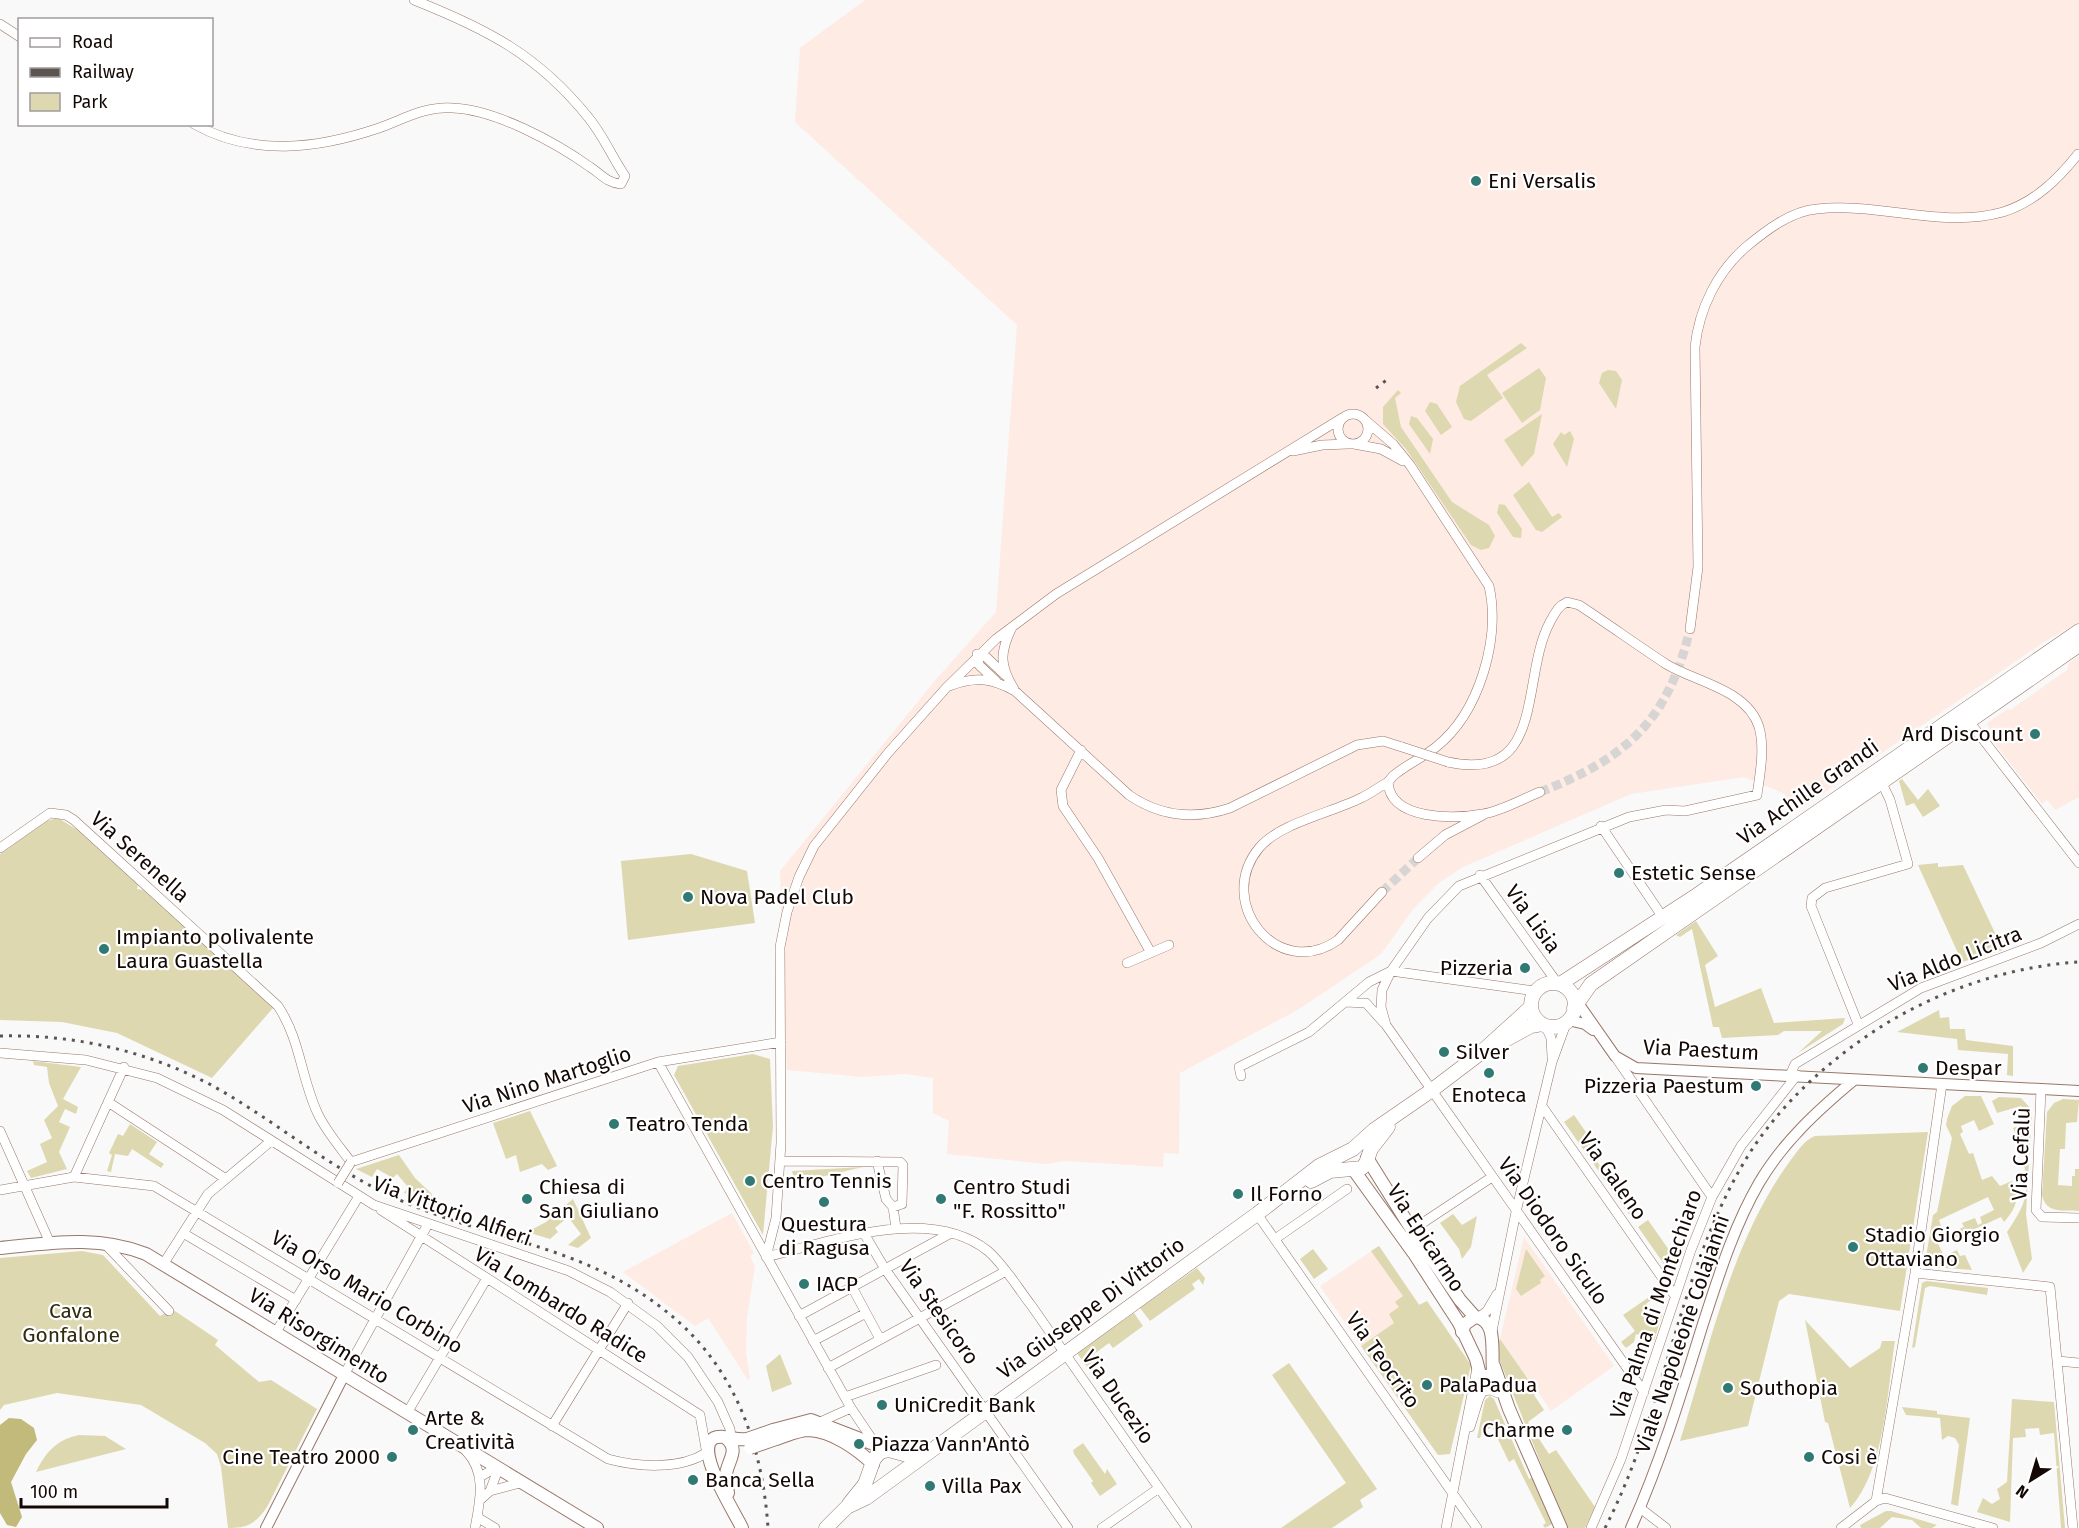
<svg xmlns="http://www.w3.org/2000/svg" width="2079" height="1528" viewBox="0 0 2079 1528" font-family="'Fira Sans',sans-serif">
	<style>
		.built { fill: #feebe3 }
		.green { fill: #ddd8b0 }
		.forest { fill: #c2ba7a }
		.lines { fill: none; stroke-linecap: round; stroke-linejoin: round }
		.minor-tunnel { stroke: #d7d5d4; stroke-width: 9; stroke-dasharray: 9 4.5; stroke-linecap: butt }
		.minor-casing { stroke: #997768; stroke-width: 10 }
		.tertiary-casing { stroke: #997768; stroke-width: 12 }
		.secondary-casing { stroke: #997768; stroke-width: 14 }
		.primary-casing { stroke: #997768; stroke-width: 15 }
		.minor { stroke: #fff; stroke-width: 9 }
		.tertiary { stroke: #fff; stroke-width: 10 }
		.secondary { stroke: #fff; stroke-width: 12 }
		.primary { stroke: #fff; stroke-width: 14 }
		.rail { stroke: #5c5451; stroke-width: 3; stroke-dasharray: 3 6; stroke-linecap: butt }
		.minor-bridge-casing { stroke: #997768; stroke-width: 10; stroke-linecap: butt }
		.secondary-bridge-casing { stroke: #997768; stroke-width: 14; stroke-linecap: butt }
		.minor-bridge { stroke: #fff; stroke-width: 9 }
		.secondary-bridge { stroke: #fff; stroke-width: 12 }
		.poi-dot { fill: #317973; stroke: #fff; stroke-width: 2 }
		.labels { text-anchor: middle; dominant-baseline: central; stroke-width: 4.5; stroke-linejoin: round; paint-order: stroke }
		.poi-label { font-size: 21px; fill: #140804; stroke: #fff; text-anchor: start }
		.street-label { font-size: 21px; fill: #140804; stroke: #fff }
		.park-label { font-size: 21px; fill: #302c0e; stroke: #fff }
	</style>
	<rect width="100%" height="100%" fill="#f9f9f9"/>
	<path class="built" d="M865,0H2079V622L2044,642L1797,811L1783,793L1744,777L1631,794L1463,867L1439,883L1414,908L1381,954L1299,1009L1180,1073L1179,1154L1164,1153L1163,1167L1064,1161L1047,1164L947,1154L949,1121L933,1113V1078L905,1074L862,1077L787,1070L780,871L938,677L996,612L1017,325L795,122L800,48Z
		M2079,656V797L2055,810L2047,800L2042,804L1996,745L1987,723L2008,709L2010,710L2067,670L2069,663Z
		M732,1213L754,1253L750,1256L755,1266L747,1318L746,1353L750,1379L748,1380L708,1318L695,1326L623,1272Z
		M1524,1237L1614,1366L1551,1411L1500,1339Z
		M1379,1246L1420,1305L1361,1346L1320,1286Z"/>
	<path class="green" d="M1521,343L1527,348L1487,375L1503,398L1471,421L1464,419L1456,402L1460,386Z
		M1539,368L1546,378L1540,410L1522,423L1502,393Z
		M1608,370L1616,371L1622,380L1616,409L1599,383L1602,373Z
		M1398,390L1401,393L1395,398L1401,427L1452,502L1489,525L1495,536L1489,548L1481,550L1471,545L1406,449L1383,424V407Z
		M1430,402L1437,404L1452,427L1441,435L1425,411Z
		M1542,414L1534,454L1522,467L1504,440Z
		M1411,416L1417,418L1433,439L1430,454L1409,424Z
		M1570,431L1574,439L1567,467L1553,444L1561,432L1564,435Z
		M1529,482L1552,517L1559,513L1562,517L1542,532L1536,530L1513,495Z
		M1499,504L1505,505L1522,529L1521,538L1513,537L1497,513Z
		M1902,779L1918,800L1928,789L1940,806L1923,817L1914,803L1906,806L1899,781Z
		M58,818L76,829L138,885L137,889L143,890L273,1008L212,1078L117,1033L62,1022L0,1020V854L46,821Z
		M691,854L747,871L755,923L628,940L621,861Z
		M1938,863V867L1963,865L2003,950L1962,962L1918,865Z
		M1696,921L1718,956L1705,965L1715,1007L1761,988L1774,1023L1845,1018L1843,1024L1798,1053L1822,1031H1784L1778,1035L1722,1038L1719,1027H1713L1692,929L1680,937L1676,935Z
		M1939,1010L1940,1018L1949,1017L1950,1029H1965L1966,1040L2013,1046V1076L2007,1075L2008,1054L1958,1050L1957,1039L1897,1032Z
		M753,1054L770,1059L773,1126L763,1235L674,1075L678,1066Z
		M33,1061L81,1067L63,1099L78,1107L76,1114L65,1109L59,1122L70,1127L59,1152L67,1169L31,1178L27,1171L47,1162L40,1144L52,1138L44,1120L58,1106L49,1083L47,1067L34,1065Z
		M1965,1096H1981L1994,1124L1979,1131L1974,1120L1961,1126L1963,1132L1960,1134L1969,1154L1973,1153L1982,1180L1992,1176L2000,1186L2012,1181C2021,1199 2015,1209 2004,1222L2001,1217L1953,1239L1949,1238L1946,1231L1949,1229L1950,1233L1964,1227L1962,1223L1975,1218L1978,1225L1982,1223L1980,1217L1994,1210L1988,1197L1939,1220L1942,1229L1933,1233L1944,1256L1957,1250L1960,1256L1965,1255L1972,1270L1933,1267L1926,1257L1933,1215L1937,1212L1952,1138L1946,1125L1947,1119L1952,1106Z
		M1999,1097L2021,1098L2032,1110L2026,1214L2032,1259L2023,1273L2007,1232C2019,1214 2029,1199 2026,1177C2025,1169 2023,1166 2026,1158L2013,1128L2022,1125L2020,1121L2026,1117L2021,1106L1997,1113L1992,1101Z
		M2063,1099L2079,1100L2077,1122L2066,1123L2065,1149H2060L2058,1185L2072,1186V1176H2075V1169H2079V1211C2063,1210 2046,1214 2042,1195L2047,1112L2054,1103Z
		M530,1111L557,1166L548,1170L542,1164L520,1172L516,1155L506,1159L493,1123Z
		M1574,1115L1597,1148L1591,1153L1636,1218L1633,1220L1564,1122Z
		M130,1124L157,1142L149,1154L164,1164L161,1168L132,1149L128,1156L115,1154L111,1172L107,1171L112,1155L109,1153L118,1134L123,1136Z
		M1928,1132L1900,1311L1789,1294L1779,1301L1748,1426L1680,1441C1710,1346 1731,1242 1790,1161C1798,1151 1803,1141 1815,1136Z
		M399,1155L415,1178L432,1194L430,1201L404,1193L408,1187L397,1174L393,1178L377,1169L372,1177L356,1169Z
		M863,1167L795,1183L792,1171Z
		M573,1199L591,1238L578,1248L568,1245L581,1234L568,1217L555,1228L558,1232L550,1239L527,1232L546,1222Z
		M1453,1214L1462,1225L1477,1216L1471,1247L1462,1259L1459,1249L1440,1223Z
		M1648,1220L1669,1250L1683,1240L1685,1243L1671,1274L1638,1227Z
		M1379,1246L1419,1305L1427,1301L1471,1365L1450,1454L1438,1455L1361,1346L1394,1323L1389,1314L1399,1307L1395,1302L1403,1296L1371,1251Z
		M1313,1249L1328,1269L1314,1279L1300,1259Z
		M1526,1249L1545,1276L1540,1280L1541,1283L1521,1296L1516,1289Z
		M82,1251L103,1255L160,1316L172,1309L218,1340L215,1345L259,1382L271,1380L317,1409L267,1507C255,1524 248,1528 228,1528L221,1467L217,1454L205,1443L141,1405L57,1393L4,1405L0,1410V1258Z
		M1197,1268L1205,1278L1203,1285L1199,1279L1192,1284L1195,1289L1150,1321L1140,1308Z
		M1926,1281L1988,1288L1987,1295L1930,1286L1925,1288L1915,1347L1912,1348L1922,1283Z
		M1652,1295L1654,1298L1646,1304L1651,1311L1662,1315L1654,1341L1636,1334L1634,1342L1626,1348L1621,1342L1635,1331L1623,1315Z
		M1134,1313L1143,1326L1113,1348L1109,1343L1094,1354L1097,1360L1087,1367L1077,1353Z
		M1805,1320L1850,1368L1880,1348L1882,1341H1895C1887,1392 1885,1470 1850,1508L1828,1423L1825,1422Z
		M1500,1339L1537,1392L1534,1395L1544,1410L1528,1422L1549,1454L1556,1450L1595,1507L1585,1528H1557L1554,1523L1545,1528L1543,1525L1546,1523L1514,1459L1509,1462L1492,1427L1482,1432L1480,1438H1477L1485,1400L1490,1396L1494,1399L1529,1479L1544,1471L1499,1359L1497,1347Z
		M780,1354L792,1384L772,1392L766,1366Z
		M1289,1363L1377,1489L1360,1500L1363,1507L1332,1528H1281L1346,1483L1272,1375Z
		M2012,1399L2054,1402L2065,1528H2061L2054,1433L2040,1435L2039,1428L2025,1429L2026,1437L2013,1438L2010,1522L1977,1512L1983,1498L1992,1504L2000,1499L1997,1489L2007,1482Z
		M1902,1407L1937,1411V1414L1970,1418L1958,1506L1951,1504L1959,1445L1955,1438L1948,1436L1942,1440L1940,1418L1906,1415Z
		M79,1435L105,1436L126,1449L36,1472C46,1452 56,1440 79,1435Z
		M1083,1443L1105,1474L1107,1469L1117,1484L1100,1496L1091,1483L1093,1481L1074,1454L1073,1450Z
		M1886,1511H1891L1937,1525L1932,1528H1921L1912,1520L1892,1517L1880,1528H1861L1860,1525Z"/>
	<path class="forest" d="M9,1418L21,1419L34,1428L37,1440L26,1454L11,1482L22,1517L16,1527L7,1525L0,1513V1425Z"/>
	<g class="lines">
		<path class="minor-tunnel" d="M1540,792C1627,758 1668,721 1690,629
			M1382,892L1418,858"/>
		<defs>
			<path id="minor" d="M0,24L20,37
				M194,124C253,157 317,149 379,128C404,119 425,106 453,108C496,110 555,142 590,167C601,174 607,183 621,184L625,176C612,157 603,135 588,117C538,55 487,29 414,0
				M1338 429a15 15 0 1 1 30 0a15 15 0 1 1-30 0Z
				M1364,419L1393,444L1410,465L1489,586C1501,639 1479,713 1436,747C1422,758 1406,765 1393,776L1388,782C1390,821 1455,819 1483,814C1502,811 1522,799 1540,792
				M1354,444L1381,449L1403,461
				M1293,451L1322,445L1348,444
				M1012,627C1000,652 999,665 1014,689
				M1690,629L1698,567L1695,347C1699,309 1717,272 1746,247C1765,231 1791,211 1817,209C1879,202 1942,229 2003,212C2035,202 2058,179 2078,154
				M996,681L979,665L977,654L986,657L1005,675
				M949,686C975,676 991,678 1015,691L1129,795C1161,817 1194,820 1230,808L1357,745L1383,741L1402,747
				M1968,720L2079,863
				M1081,750L1061,790L1063,806L1098,858L1151,953
				M1448,762C1547,784 1520,677 1550,622C1555,613 1558,606 1567,602L1579,605C1608,624 1637,645 1666,664C1695,682 1747,689 1759,727C1765,748 1760,774 1757,795L1685,811L1666,810L1629,817L1459,886L1428,918L1391,971L1382,990L1381,1007L1386,1025L1644,1392
				M1601,826L1662,916
				M0,848L50,813L66,815L74,820L278,1006C300,1039 301,1077 317,1112C325,1130 339,1146 351,1162L658,1062L781,1042
				M1418,858L1445,835L1483,815
				M1480,875L1558,984
				M1382,892L1338,940C1278,982 1214,903 1259,848C1280,823 1331,813 1361,798C1370,794 1379,787 1388,782
				M1127,963L1169,945
				M1345,1002L1369,982L1391,971L1535,991
				M1858,1024L1811,906L1812,898L1825,888L1908,864L1890,800L1881,781
				M1545,1025L1551,1038L1552,1057
				M0,1053L86,1060L157,1078L223,1110L374,1205L569,1271L610,1292L657,1326L688,1357L718,1402L730,1429L732,1444
				M1616,1058L1712,1197
				M658,1062L851,1408
				M1790,1075L1795,1064L1921,988L2041,943L2079,924
				M1241,1076L1239,1067L1309,1032L1345,1002L1366,1003L1384,1023
				M2041,1089L2036,1210L2042,1217L2079,1218
				M108,1102L226,1179
				M1542,1106L1675,1296
				M0,1131L50,1243
				M780,1161L900,1162L903,1165L902,1204L893,1207
				M877,1161L886,1199L893,1207L896,1228
				M74,1177L124,1067
				M0,1190L74,1177L154,1186L608,1459C638,1467 679,1470 706,1453
				M381,1210L700,1415L706,1449
				M1257,1214L1477,1528
				M1412,1230L1492,1177
				M183,1233L296,1300
				M865,1235L885,1269L1068,1528
				M1275,1239L1347,1189
				M104,1243L169,1311
				M766,1257L776,1218L781,1143L780,947L787,912L799,877L814,846L888,753L946,688L996,639L1056,594L1342,418
				M766,1257C831,1242 929,1204 988,1251C1005,1266 1017,1287 1031,1305L1187,1528
				M164,1263L208,1194L271,1141
				M1915,1273L2050,1287L2073,1528
				M852,1287L880,1339
				M799,1316L951,1233
				M1478,1318L1487,1311L1497,1294
				M1492,1331L1516,1212L1552,1062L1567,1021
				M276,1332L359,1196
				M813,1341L866,1313
				M2058,1361L2079,1363
				M828,1368L1006,1271
				M344,1375L428,1224
				M1482,1391L1491,1390L1498,1393
				M845,1397L936,1365
				M407,1413L487,1278
				M820,1422L851,1408L876,1445
				M552,1426L628,1303
				M1470,1427L1479,1398L1491,1377
				M466,1451C487,1473 480,1501 475,1528
				M480,1477L495,1468L496,1475L490,1491
				M480,1500L490,1491L520,1483
				M1876,1501L1915,1273L1942,1084
				M1640,1508L1666,1528
				M477,1517L495,1528
				M1102,1528L1159,1488
				M1446,1528L1477,1368
				M1591,1528L1621,1459L1691,1250L1712,1197L1741,1146L1797,1075
				M1841,1528L1876,1501L1885,1498L1993,1528"/>
			<path id="tertiary" d="M1573,996L1615,1056L1636,1068L2079,1091
				M1568,1020L1585,1024L1593,1030
				M266,1528L344,1375
				M1631,1528C1660,1463 1681,1395 1702,1327C1718,1278 1733,1228 1759,1183C1783,1142 1818,1110 1854,1080"/>
			<path id="secondary" d="M1367,1158L1412,1230L1460,1300L1475,1317
				M1353,1169L1415,1255L1459,1323L1476,1359L1480,1375L1491,1377L1493,1370C1491,1352 1498,1319 1475,1317L1465,1324L1462,1332
				M0,1248C51,1243 98,1235 146,1254L597,1528
				M1494,1366L1509,1409L1561,1528
				M773,1430L811,1420L889,1450
				M726,1438C740,1450 728,1460 726,1474C726,1480 727,1487 728,1493
				M776,1439C786,1436 798,1430 809,1430C832,1431 857,1449 873,1464
				M742,1528C735,1512 693,1449 714,1438C722,1434 736,1441 747,1439"/>
			<path id="primary" d="M1531 1005a22 22 0 1 1 44 0a22 22 0 1 1-44 0Z
				M1560,984L1697,895L2079,631
				M1574,1008L1591,984L2079,645
				M1498,1044L1531,1026L1542,1024
				M1311,1181L1330,1171L1362,1168L1366,1163L1371,1149L1388,1127
				M849,1504L865,1484L874,1459L880,1452L889,1450L907,1455L924,1453
				M826,1528L847,1507L866,1498L1257,1214L1319,1166L1353,1149L1374,1130L1432,1090L1478,1055L1531,1007"/>
		</defs>
		<use href="#minor" class="minor-casing"/>
		<use href="#tertiary" class="tertiary-casing"/>
		<use href="#secondary" class="secondary-casing"/>
		<use href="#primary" class="primary-casing"/>
		<use href="#minor" class="minor"/>
		<use href="#tertiary" class="tertiary"/>
		<use href="#secondary" class="secondary"/>
		<use href="#primary" class="primary"/>
		<path class="rail" d="M1376,388L1388,379
			M0,1036C74,1034 148,1051 213,1086C274,1120 328,1167 393,1197C495,1244 594,1244 682,1325C739,1378 763,1452 768,1528
			M1605,1528C1665,1412 1677,1277 1743,1164C1775,1109 1825,1063 1879,1028C1937,991 2010,966 2079,962"/>
		<defs>
			<path id="minor-bridge" d="M1402,747L1448,762
				M338,1183L351,1162"/>
			<path id="secondary-bridge" d="M747,1439L773,1430
				M750,1448L776,1439"/>
		</defs>
		<use href="#minor-bridge" class="minor-bridge-casing"/>
		<use href="#secondary-bridge" class="secondary-bridge-casing"/>
		<use href="#minor-bridge" class="minor-bridge"/>
		<use href="#secondary-bridge" class="secondary-bridge"/>
	</g>
	<g class="poi-dot">
		<circle cx="1476" cy="181" r="6"/>
		<circle cx="2035" cy="734" r="6"/>
		<circle cx="1619" cy="873" r="6"/>
		<circle cx="688" cy="897" r="6"/>
		<circle cx="104" cy="949" r="6"/>
		<circle cx="1525" cy="968" r="6"/>
		<circle cx="1444" cy="1052" r="6"/>
		<circle cx="1923" cy="1068" r="6"/>
		<circle cx="1489" cy="1073" r="6"/>
		<circle cx="1756" cy="1086" r="6"/>
		<circle cx="614" cy="1124" r="6"/>
		<circle cx="750" cy="1181" r="6"/>
		<circle cx="1238" cy="1194" r="6"/>
		<circle cx="527" cy="1199" r="6"/>
		<circle cx="941" cy="1199" r="6"/>
		<circle cx="824" cy="1202" r="6"/>
		<circle cx="1853" cy="1247" r="6"/>
		<circle cx="804" cy="1284" r="6"/>
		<circle cx="1427" cy="1385" r="6"/>
		<circle cx="1728" cy="1388" r="6"/>
		<circle cx="882" cy="1405" r="6"/>
		<circle cx="413" cy="1430" r="6"/>
		<circle cx="1567" cy="1430" r="6"/>
		<circle cx="859" cy="1444" r="6"/>
		<circle cx="392" cy="1457" r="6"/>
		<circle cx="1809" cy="1457" r="6"/>
		<circle cx="693" cy="1480" r="6"/>
		<circle cx="930" cy="1486" r="6"/>
	</g>
	<g class="labels">
		<g class="poi-label">
			<text x="1488" y="181">Eni Versalis</text>
			<text x="2023" y="734" text-anchor="end">Ard Discount</text>
			<text x="1631" y="873">Estetic Sense</text>
			<text x="700" y="897">Nova Padel Club</text>
			<text x="116" y="937">Impianto polivalente<tspan x="116" dy="24">Laura Guastella</tspan></text>
			<text x="1513" y="968" text-anchor="end">Pizzeria</text>
			<text x="1456" y="1052">Silver</text>
			<text x="1935" y="1068">Despar</text>
			<text x="1744" y="1086" text-anchor="end">Pizzeria Paestum</text>
			<text x="1489" y="1095" text-anchor="middle">Enoteca</text>
			<text x="626" y="1124">Teatro Tenda</text>
			<text x="762" y="1181">Centro Tennis</text>
			<text x="539" y="1187">Chiesa di<tspan x="539" dy="24">San Giuliano</tspan></text>
			<text x="953" y="1187">Centro Studi<tspan x="953" dy="24">"F. Rossitto"</tspan></text>
			<text x="1250" y="1194">Il Forno</text>
			<text x="824" y="1224" text-anchor="middle">Questura<tspan x="824" dy="24">di Ragusa</tspan></text>
			<text x="1865" y="1235">Stadio Giorgio<tspan x="1865" dy="24">Ottaviano</tspan></text>
			<text x="816" y="1284">IACP</text>
			<text x="1439" y="1385">PalaPadua</text>
			<text x="1740" y="1388">Southopia</text>
			<text x="894" y="1405">UniCredit Bank</text>
			<text x="425" y="1418">Arte &amp;<tspan x="425" dy="24">Creatività</tspan></text>
			<text x="1555" y="1430" text-anchor="end">Charme</text>
			<text x="871" y="1444">Piazza Vann'Antò</text>
			<text x="380" y="1457" text-anchor="end">Cine Teatro 2000</text>
			<text x="1821" y="1457">Cosi è</text>
			<text x="705" y="1480">Banca Sella</text>
			<text x="942" y="1486">Villa Pax</text>
		</g>
		<g class="street-label">
			<text transform="translate(1808 792) rotate(-35)">Via Achille Grandi</text>
			<text transform="translate(140 857) rotate(42)">Via Serenella</text>
			<text transform="translate(1533 919) rotate(54)">Via Lisia</text>
			<text transform="translate(1955 959) rotate(-22)">Via Aldo Licitra</text>
			<text transform="translate(1701 1050) rotate(3)">Via Paestum</text>
			<text transform="translate(547 1080) rotate(-18)">Via Nino Martoglio</text>
			<text transform="translate(2021 1154) rotate(-88)">Via Cefalù</text>
			<text transform="translate(1613 1176) rotate(55)">Via Galeno</text>
			<text transform="translate(452 1211) rotate(20)">Via Vittorio Alfieri</text>
			<text transform="translate(1553 1231) rotate(55)">Via Diodoro Siculo</text>
			<text transform="translate(1426 1238) rotate(57)">Via Epicarmo</text>
			<text transform="translate(367 1292) rotate(31)">Via Orso Mario Corbino</text>
			<text transform="translate(1656 1304) rotate(-71)">Via Palma di Montechiaro</text>
			<text transform="translate(561 1305) rotate(32)">Via Lombardo Radice</text>
			<text transform="translate(1091 1308) rotate(-36)">Via Giuseppe Di Vittorio</text>
			<text transform="translate(939 1312) rotate(55)">Via Stesicoro</text>
			<text transform="translate(1682 1334) rotate(-71)">Viale Napoleone Colajanni</text>
			<text transform="translate(319 1336) rotate(32)">Via Risorgimento</text>
			<text transform="translate(1383 1360) rotate(55)">Via Teocrito</text>
			<text transform="translate(1118 1397) rotate(55)">Via Ducezio</text>
		</g>
		<g class="park-label">
			<text x="71" y="1311">Cava<tspan x="71" dy="24">Gonfalone</tspan></text>
		</g>
	</g>
	<rect x="18" y="18" width="195" height="108" fill="#ffffff" stroke="#a19c9b" stroke-width="1.5"/>
	<rect x="30" y="38" width="30" height="9" fill="#ffffff" stroke="#a19c9b" stroke-width="1.5"/>
	<text x="72" y="48" font-size="18" fill="#140804">Road</text>
	<rect x="30" y="68" width="30" height="9" fill="#5c5451" stroke="#a19c9b" stroke-width="1.5"/>
	<text x="72" y="78" font-size="18" fill="#140804">Railway</text>
	<rect x="30" y="93" width="30" height="18" fill="#ddd8b0" stroke="#a19c9b" stroke-width="1.5"/>
	<text x="72" y="108" font-size="18" fill="#140804">Park</text>
	<g transform="translate(2031 1480) rotate(217)" stroke="#ffffff" stroke-width="4.5" paint-order="stroke">
	<path d="M0-4.5L10 22L0 15L-10 22Z" fill="#140804"/>
	<text y="-9" font-size="16" font-weight="bold" text-anchor="middle" fill="#140804">N</text>
	</g>
	<path d="M21 1498v9h146v-9" fill="none" stroke="#140804" stroke-width="3"/>
	<text x="30" y="1498" font-size="18" fill="#140804" stroke="#ffffff" stroke-width="4.5" paint-order="stroke">100 m</text>
</svg>
